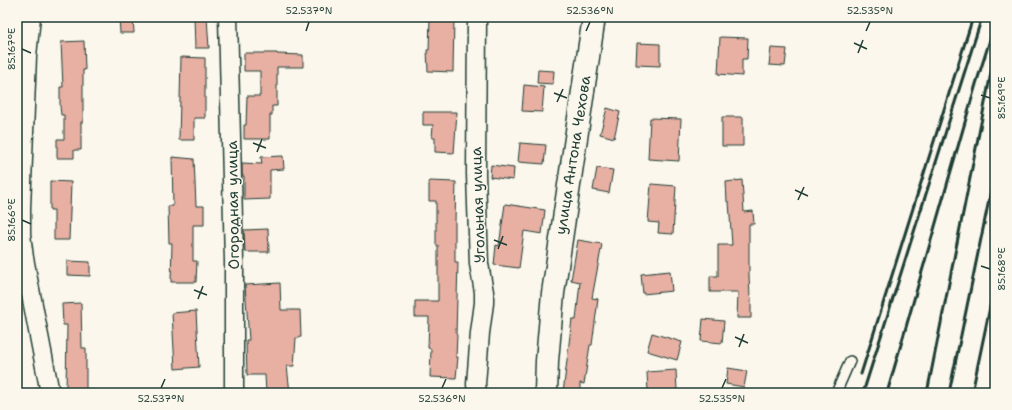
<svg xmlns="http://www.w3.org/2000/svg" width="1012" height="410" viewBox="0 0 1012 410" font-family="'Shantell Sans',sans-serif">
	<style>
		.building { fill: #e8afa3; stroke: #1f3d34 }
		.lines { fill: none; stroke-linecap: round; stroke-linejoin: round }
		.lane-casing { stroke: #1f3d34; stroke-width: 12 }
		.street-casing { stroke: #1f3d34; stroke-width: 21 }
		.secondary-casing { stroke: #1f3d34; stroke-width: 25 }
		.lane { stroke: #fbf7ec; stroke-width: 9 }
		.street { stroke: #fbf7ec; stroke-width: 18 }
		.secondary { stroke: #fbf7ec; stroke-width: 22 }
		.rail { stroke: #1f3d34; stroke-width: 3 }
		.ticks { fill: none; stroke: #1f3d34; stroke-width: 1.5 }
		.labels { text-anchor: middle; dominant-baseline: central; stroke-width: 3; stroke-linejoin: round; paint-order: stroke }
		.street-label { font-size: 15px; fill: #1f3d34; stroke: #fbf7ec }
		.neatline { fill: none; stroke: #1f3d34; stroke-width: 1.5 }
		.ticks-label { font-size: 10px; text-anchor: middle; fill: #1f3d34 }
	</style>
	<rect width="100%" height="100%" fill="#fbf7ec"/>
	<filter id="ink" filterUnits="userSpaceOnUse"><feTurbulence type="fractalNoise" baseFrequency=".025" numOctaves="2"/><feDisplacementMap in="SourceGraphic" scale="8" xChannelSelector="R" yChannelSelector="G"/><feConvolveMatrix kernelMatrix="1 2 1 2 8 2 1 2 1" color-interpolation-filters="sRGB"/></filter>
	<g filter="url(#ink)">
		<path class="building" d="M119,17H133L134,33H120Z
			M194,17H207L209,48H195Z
			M430,17H454L453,72L428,71L427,50H429Z
			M720,37L748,38L747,59H742V76L718,74Z
			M84,41L85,70H83V122H81V150H74V158H57V139H64V115H61L60,106V87H63L61,42Z
			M637,43L660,44V66L636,65Z
			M771,48L787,49L785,66L769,65Z
			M244,53H277V54L303,55V67H277V106H272V115H270V139H244V125H246L247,96H260V71H244Z
			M181,57L205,58V118H194V140H179Z
			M538,70L554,71L553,84L537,83Z
			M524,85L544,87L542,112L522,111Z
			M607,108L620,112L614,138L600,134Z
			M423,112H457L454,153L435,152V138H432L433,125H423Z
			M722,117H743V146H722Z
			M650,118L681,119L679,161L648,159Z
			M520,143L546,145L544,164L518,162Z
			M283,156L284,169L270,170V199L244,200V176H242V163L262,164L261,157Z
			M172,157L194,159L196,206H204V225H193V261H197L196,282H171L172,243H169L168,206H173Z
			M491,165L514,168L513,180L490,177Z
			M597,168L613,170L609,193L593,190Z
			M742,180L744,212L753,211L754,224H749V275L750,297H751V318H737L738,292H710V276H718V245H732L729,202H727L726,182Z
			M50,181L71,182L69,240H54V210H50Z
			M429,181L456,182L455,221V262H458L456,334L457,335L456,357H458L456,378L430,377L431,349L428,348L429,317H415V301H438V245H436V201H429Z
			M651,184L676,186L673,234L658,233L659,223L648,222Z
			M505,204L545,210L542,234L524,231L519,268L494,265L496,245L499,246Z
			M268,229L269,252H245L244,230Z
			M578,240L602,244L592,298L598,299L592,345H590L584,384L580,383V393H563L572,319L576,320L580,282L571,280Z
			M67,261L90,262V276L67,275Z
			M670,271L672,291L643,294L641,274Z
			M280,283L281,310H300L301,337L296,338L294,366H287L290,393H266L265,375H247L246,340H249L245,285Z
			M81,303L82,348H86V393H66L67,325H63L62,304Z
			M196,311L199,367L175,369L172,313Z
			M703,319L724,321L722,343L701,341Z
			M652,333L682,342L677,360L647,351Z
			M728,368L747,371L744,387L726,384Z
			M676,370L677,390L648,392L647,372Z"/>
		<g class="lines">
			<defs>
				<path id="lane" d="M836,393L850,361"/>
				<path id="street" d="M31,17L27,56L21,208V234L24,258L50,393
					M228,17L234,261V393
					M477,393L476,384L480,333L484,303V292L479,264L476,174L477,17"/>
				<path id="secondary" d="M546,393L547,361L553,293L594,17"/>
			</defs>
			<use href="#lane" class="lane-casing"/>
			<use href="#street" class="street-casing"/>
			<use href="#secondary" class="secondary-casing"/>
			<use href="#lane" class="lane"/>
			<use href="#street" class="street"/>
			<use href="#secondary" class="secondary"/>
			<path class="rail" d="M861,374L973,17
				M863,393L982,17
				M887,393L976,84L995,24
				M927,393L995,53
				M949,393L995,171
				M972,393L995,283
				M992,393L995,377"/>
		</g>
	</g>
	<path class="ticks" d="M306,31L309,22M586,31L590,22M866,31L870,22M854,43L867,49M22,49L31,53M858,53L863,40M554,93L567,98M981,95L990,98M557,102L563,89M253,143L266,148M257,152L262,139M795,190L808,196M798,200L804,187M22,220L31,224M494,240L507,245M498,249L503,236M981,266L990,269M194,290L207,295M198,299L203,286M735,337L748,343M739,347L744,334M161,388L165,379M442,388L446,379M722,388L726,379"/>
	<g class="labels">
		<g class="street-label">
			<text transform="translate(573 155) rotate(-81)">улица Антона Чехова</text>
			<text transform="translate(233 205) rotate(-91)">Огородная улица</text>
			<text transform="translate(478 205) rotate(-92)">Угольная улица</text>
		</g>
	</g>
	<rect width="1012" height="410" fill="none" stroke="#fbf7ec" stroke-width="44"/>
	<rect x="22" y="22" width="968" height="366" class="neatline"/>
	<g class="ticks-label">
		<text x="309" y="14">52.537°N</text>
		<text x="590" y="14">52.536°N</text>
		<text x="870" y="14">52.535°N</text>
		<text transform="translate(11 49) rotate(-90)" y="4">85.167°E</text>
		<text transform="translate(1001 98) rotate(-90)" y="4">85.169°E</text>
		<text transform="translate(11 220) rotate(-90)" y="4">85.166°E</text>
		<text transform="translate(1001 269) rotate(-90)" y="4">85.168°E</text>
		<text x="161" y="402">52.537°N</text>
		<text x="442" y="402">52.536°N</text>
		<text x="722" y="402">52.535°N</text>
	</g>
</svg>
